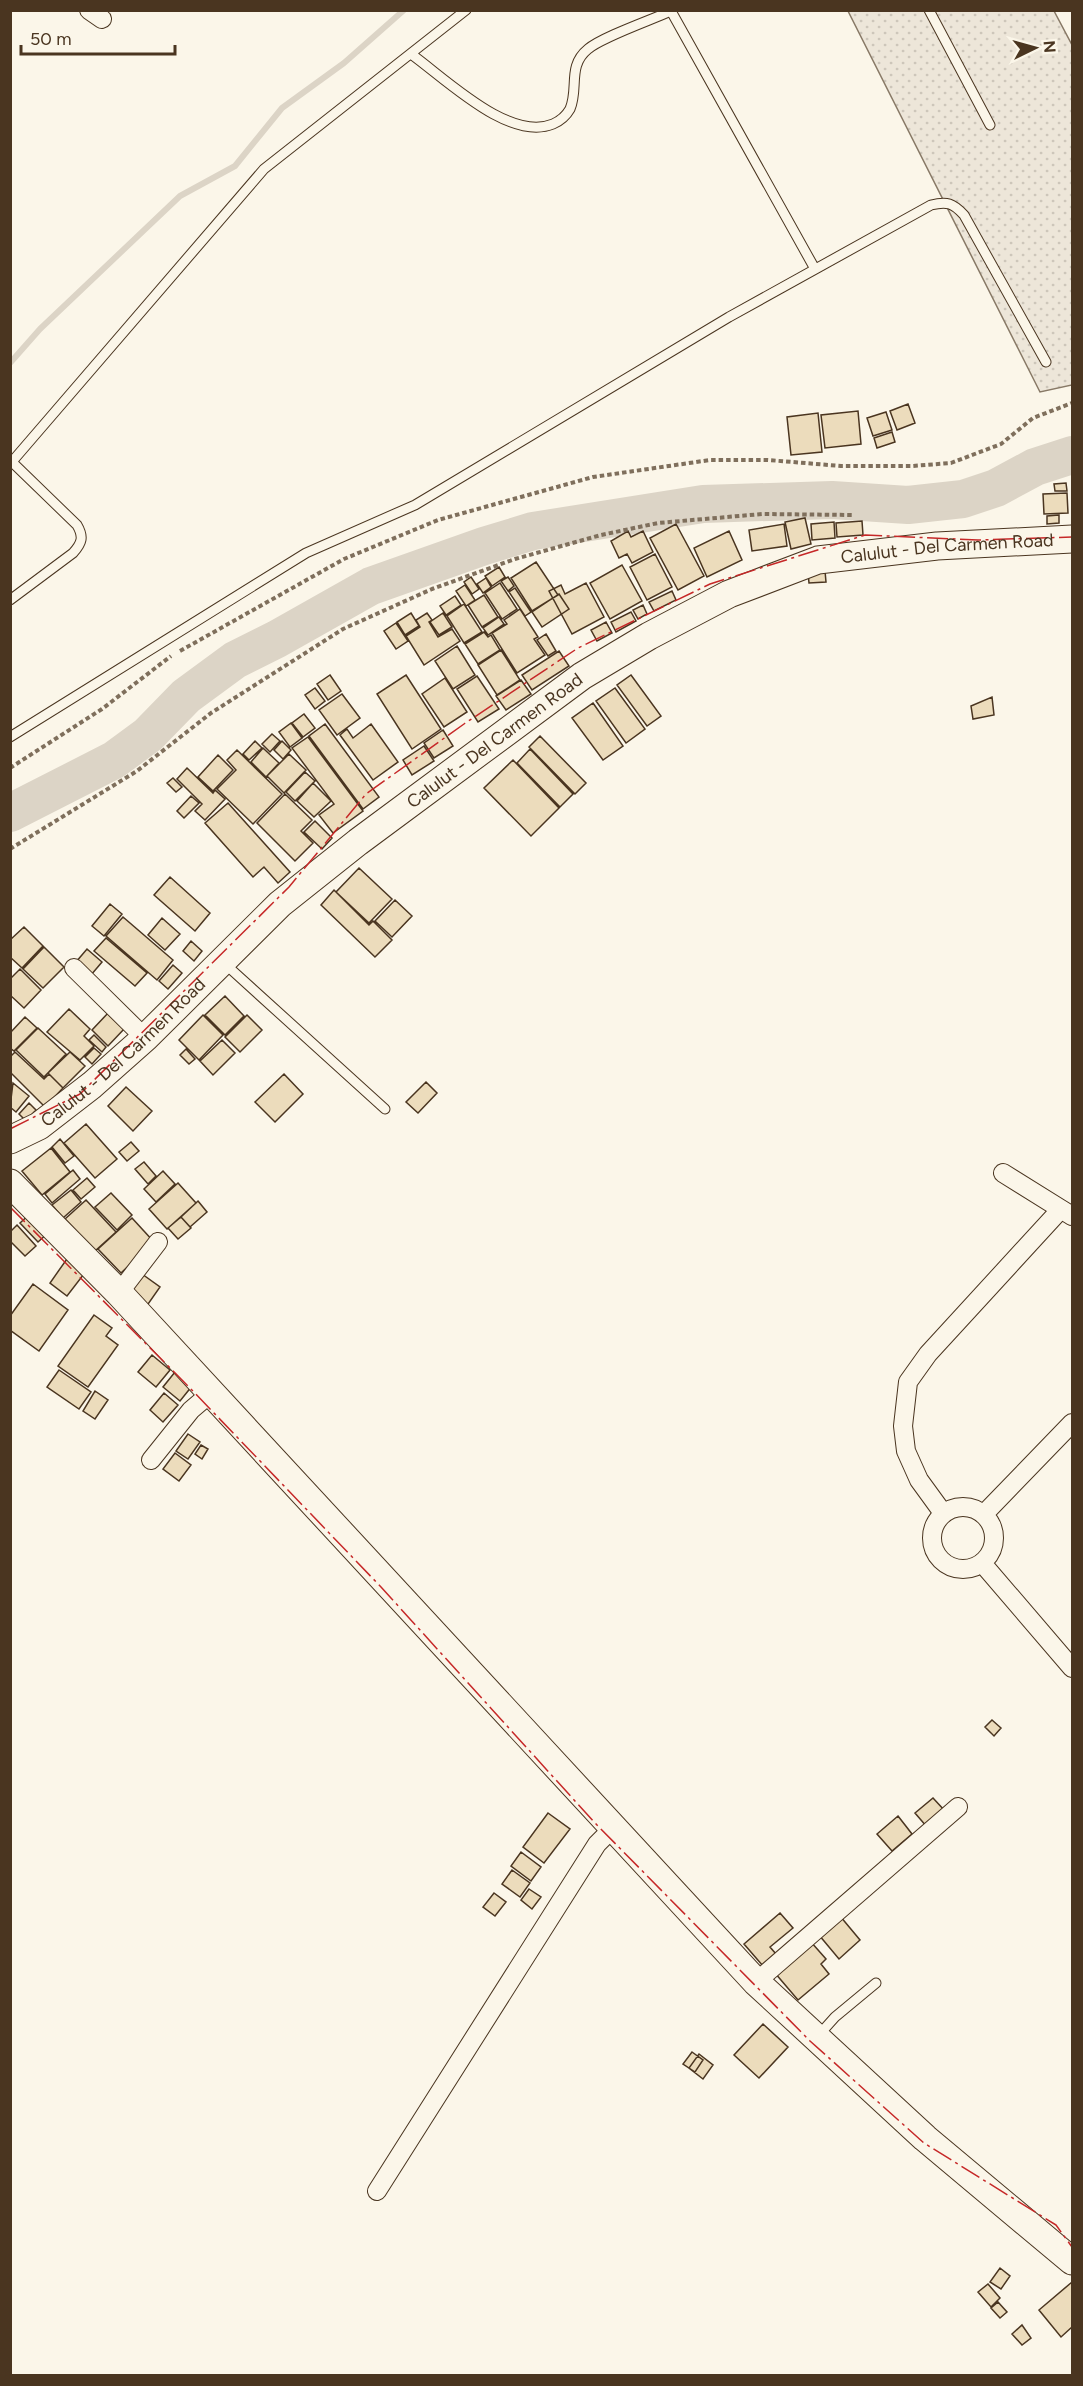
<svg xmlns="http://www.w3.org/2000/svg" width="1083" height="2386" viewBox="0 0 1083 2386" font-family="Figtree,sans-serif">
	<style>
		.grass { fill: url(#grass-dots); stroke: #887966; stroke-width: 1.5 }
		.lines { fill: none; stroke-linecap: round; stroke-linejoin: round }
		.stream { stroke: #dcd4c6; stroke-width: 6 }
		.river { stroke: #dcd4c6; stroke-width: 38 }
		.building { fill: #ecdcbc; stroke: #4a3520; stroke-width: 1.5 }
		.service-casing { stroke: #4a3520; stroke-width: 11 }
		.minor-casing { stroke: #4a3520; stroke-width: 20 }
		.secondary-casing { stroke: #4a3520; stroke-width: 29 }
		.path { stroke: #7f6f5c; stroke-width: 4; stroke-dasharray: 4.5 3; stroke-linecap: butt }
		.service { stroke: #fbf6e9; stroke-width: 9 }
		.minor { stroke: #fbf6e9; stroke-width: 18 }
		.secondary { stroke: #fbf6e9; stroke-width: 27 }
		.power { stroke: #c62828; stroke-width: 1.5; stroke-dasharray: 21 4.5 3 4.5; stroke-linecap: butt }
		.labels { text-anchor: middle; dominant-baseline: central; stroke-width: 4.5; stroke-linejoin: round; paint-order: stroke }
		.street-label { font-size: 18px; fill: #4a3520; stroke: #fbf6e9 }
	</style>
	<defs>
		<pattern id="grass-dots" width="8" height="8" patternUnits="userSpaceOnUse" patternTransform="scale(1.5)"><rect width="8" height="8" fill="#ede6d9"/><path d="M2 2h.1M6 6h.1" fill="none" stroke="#cdc6ba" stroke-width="1.8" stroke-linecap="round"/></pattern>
	</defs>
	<rect width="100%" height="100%" fill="#fbf6e9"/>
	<path class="grass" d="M848,11H1054L1072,45V385L1040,392Z"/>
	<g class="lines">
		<path class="stream" d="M10,363L40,329L180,196L235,166L282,108L344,63L404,10"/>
		<path class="river" d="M10,813L114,760L148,735L186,696L235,660L277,639L371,586L484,546L533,531L703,504L832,500L908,505L963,499L996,488L1035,467L1072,455"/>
	</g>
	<path class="building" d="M908,404L915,423L897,430L890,411Z
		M858,411L861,444L825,448L821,415Z
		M886,412L892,430L873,436L867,418Z
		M818,413L822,452L791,455L787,417Z
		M892,432L895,442L877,448L874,438Z
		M1066,483L1067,491H1055L1054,484Z
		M1067,493L1068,513L1044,514L1043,494Z
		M1059,515V523L1047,524V516Z
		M805,518L811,544L791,549L785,522Z
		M862,521L863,535L837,537L836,523Z
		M834,522L835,538L812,540L811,524Z
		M676,524L704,576L678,590L650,538Z
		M784,524L787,546L752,551L749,530Z
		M628,531L631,537L643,531L653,552L632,563L627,554L619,558L611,541Z
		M729,531L742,560L707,577L694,548Z
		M655,554L672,587L647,600L630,567Z
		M536,562L558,595L532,611L511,578Z
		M622,565L642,601L610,619L590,583Z
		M499,567L505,577L492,586L485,576Z
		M825,571L826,582L809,583L808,573Z
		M471,577L479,589L472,594L464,582Z
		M508,577L514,586L508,591L501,581Z
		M486,578L491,587L483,593L477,584Z
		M500,583L517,609L502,619L485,593Z
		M586,583L604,617L572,634L549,591L561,585L565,594Z
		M465,585L475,600L466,606L456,591Z
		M515,588L531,612L525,616L509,592Z
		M672,591L676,600L654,611L649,602Z
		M559,594L569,609L542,627L532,612Z
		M484,595L498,617L482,627L468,605Z
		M455,596L461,605L446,615L440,606Z
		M464,604L482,632L464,643L447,616Z
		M643,605L647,614L638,619L633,610Z
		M520,609L538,637L534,639L545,655L517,673L492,633L507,624L504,620Z
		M631,612L636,621L616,632L611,622Z
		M411,613L419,626L405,635L397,622Z
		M427,613L432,620L429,622L438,637L452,629L460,641L424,665L406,636L420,627L416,620Z
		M443,613L452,627L439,635L430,622Z
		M499,617L504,624L488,635L483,628Z
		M606,622L612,633L597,641L591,630Z
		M396,623L408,641L396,649L384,631Z
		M484,632L488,637L491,635L500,650L478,664L465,644Z
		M546,634L556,651L548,656L537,640Z
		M457,646L475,675L453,689L435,661Z
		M501,650L520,680L497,695L478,665Z
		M559,651L569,666L532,690L522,675Z
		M330,675L341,691L328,700L317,684Z
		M406,675L441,729L412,749L377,694Z
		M631,675L661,716L647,726L617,685Z
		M477,676L499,709L478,722L457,689Z
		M445,678L467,712L444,727L422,694Z
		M521,680L531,694L506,710L496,696Z
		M315,688L325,701L315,709L305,695Z
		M615,688L645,729L626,743L596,701Z
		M342,694L360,718L337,735L319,710Z
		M992,697L994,715L973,719L971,706Z
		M593,703L623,746L603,760L572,718Z
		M304,714L315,728L303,737L292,723Z
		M291,723L302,738L290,747L279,732Z
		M325,724L379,797L363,809L309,736Z
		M371,724L398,762L373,780L340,735L347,729L353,738Z
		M443,730L453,746L434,758L424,743Z
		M272,734L280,741L270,752L262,744Z
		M540,736L586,783L575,794L529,747Z
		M308,737L363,811L333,833L319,815L334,804L292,748Z
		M255,741L262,748L249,760L243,754Z
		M282,741L291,750L283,759L274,750Z
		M424,746L434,761L412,775L403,760Z
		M263,748L279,763L266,777L251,762Z
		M530,749L573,794L560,807L517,763Z
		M237,750L282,794L253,824L217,789L236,770L227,760Z
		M289,754L306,770L284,793L267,776Z
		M218,755L233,770L213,791L198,777Z
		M513,760L559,808L531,836L484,788Z
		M187,768L213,793L215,790L225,799L205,820L195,811L202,804L177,779Z
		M305,772L315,781L295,801L286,792Z
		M173,778L182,787L176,792L167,783Z
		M313,783L331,801L314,817L297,801Z
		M285,794L312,820L301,831L313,843L295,861L257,823Z
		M191,796L199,803L184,818L177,811Z
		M228,803L290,872L278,883L264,867L253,877L205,823Z
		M315,821L332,838L322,849L304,832Z
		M359,868L392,899L369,923L336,892Z
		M170,877L210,913L195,931L154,895Z
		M334,890L369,925L373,921L392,940L375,957L321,905Z
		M395,900L412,916L392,937L375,921Z
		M110,904L122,914L104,936L92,926Z
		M123,917L173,960L157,980L106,936Z
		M162,918L180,934L165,950L148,935Z
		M24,927L43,946L22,968L10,957V940Z
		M106,938L147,973L135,986L94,951Z
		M191,941L202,951L194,961L183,951Z
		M44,947L64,967L43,988L23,969Z
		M87,949L102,962L91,975L76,962Z
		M173,965L182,973L168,989L159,981Z
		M20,969L41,990L24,1008L10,995V979Z
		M225,996L244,1016L225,1035L205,1015Z
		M69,1009L90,1029L84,1036L94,1046L80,1060L47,1032Z
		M109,1012L125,1028L108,1046L92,1030Z
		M203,1015L223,1035L199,1060L179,1040Z
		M247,1015L262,1030L240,1052L225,1037Z
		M25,1017L37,1028L14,1051L10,1048V1033Z
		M38,1028L66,1054L44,1077L16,1050Z
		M94,1035L106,1047L102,1052L89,1040Z
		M222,1040L235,1053L213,1075L200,1061Z
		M94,1048L101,1054L92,1064L85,1057Z
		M186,1049L195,1059L189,1064L180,1055Z
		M15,1052L44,1079L49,1074L63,1088L45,1107L10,1072V1057Z
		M70,1052L85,1066L63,1088L48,1073Z
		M284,1074L303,1094L275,1122L255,1102Z
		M426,1082L437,1093L418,1113L406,1102Z
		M13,1083L29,1096L16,1112L10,1107Z
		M126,1087L152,1111L133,1131L108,1106Z
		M29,1103L36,1110L26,1121L19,1114Z
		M86,1124L117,1159L95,1178L64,1143Z
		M60,1139L74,1156L65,1163L52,1147Z
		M131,1142L139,1151L127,1161L119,1152Z
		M51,1148L70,1172L42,1195L22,1171Z
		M144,1162L156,1176L148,1184L135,1169Z
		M73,1170L80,1179L52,1203L45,1194Z
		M163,1171L175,1184L156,1202L144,1189Z
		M87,1178L95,1187L81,1199L73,1190Z
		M178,1183L196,1203L167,1229L149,1209Z
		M71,1190L81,1202L63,1218L52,1205Z
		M111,1193L132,1215L117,1230L95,1207Z
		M86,1200L116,1232L95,1251L65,1219Z
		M198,1201L207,1212L190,1227L181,1217Z
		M31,1213L49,1232L38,1242L20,1223Z
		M181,1217L191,1228L178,1239L168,1228Z
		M132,1218L154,1242L121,1273L98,1249Z
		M17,1225L36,1246L25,1256L10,1241V1232Z
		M69,1256L87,1270L67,1296L50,1283Z
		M142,1274L160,1287L146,1307L128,1294Z
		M33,1284L68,1310L39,1351L10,1330V1316Z
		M94,1315L112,1328L106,1336L118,1345L88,1387L58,1366Z
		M152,1355L170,1370L156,1387L138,1372Z
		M59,1370L91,1392L79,1409L47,1387Z
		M175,1372L192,1386L180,1401L163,1387Z
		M95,1391L108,1400L95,1419L83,1411Z
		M164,1393L178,1405L163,1422L150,1410Z
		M188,1434L200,1442L188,1459L176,1451Z
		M201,1445L208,1449L202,1459L195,1454Z
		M175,1453L191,1465L179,1481L163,1469Z
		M992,1720L1001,1728L994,1736L985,1727Z
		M933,1798L945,1811L927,1827L915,1813Z
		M548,1813L570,1829L544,1863L523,1847Z
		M898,1816L912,1834L892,1851L877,1834Z
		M521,1852L541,1867L531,1881L511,1866Z
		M512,1870L530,1883L520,1897L502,1884Z
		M529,1889L541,1897L532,1909L521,1900Z
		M494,1893L506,1902L495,1916L483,1907Z
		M780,1913L793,1928L770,1947L776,1954L763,1966L744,1944Z
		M840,1916L860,1940L839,1959L819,1935Z
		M811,1942L826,1959L821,1964L829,1974L798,2000L775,1973Z
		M763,2024L788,2047L759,2078L734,2055Z
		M692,2052L703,2060L695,2072L683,2064Z
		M699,2054L713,2065L703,2079L689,2068Z
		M1000,2268L1010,2276L1001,2289L990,2282Z
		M1072,2282V2327L1061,2337L1039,2310Z
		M988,2284L1000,2298L991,2307L978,2292Z
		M998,2302L1007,2312L1000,2318L991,2308Z
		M1022,2325L1031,2338L1022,2345L1012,2334Z"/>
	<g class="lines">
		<defs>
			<path id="service" d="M929,10L990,125
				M411,54C446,79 509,142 553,124C560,121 566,116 570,109C579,88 567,66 588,49C602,37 651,20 671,11L815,269
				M10,464L264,169L466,10
				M10,600L73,553C82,543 84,537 77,525L12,462
				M10,737L306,553L415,505L729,317L931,205C947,201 953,203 964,215L1046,362
				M224,963L385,1109
				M818,2036L835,2017L876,1983"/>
			<path id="minor" d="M89,10L102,19
				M74,968L145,1038
				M1003,1173L1072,1216
				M119,1293L158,1242
				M151,1460L191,1410L211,1393
				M932 1538a31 31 0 1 1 62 0a31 31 0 1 1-62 0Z
				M943,1513L919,1480L906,1451L903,1426L908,1382L928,1354L1061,1209
				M984,1514L1072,1423
				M982,1563L1072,1668
				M756,1982L958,1807
				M377,2191L597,1844L613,1828"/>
			<g id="secondary">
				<path id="s1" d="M10,1140L39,1126L92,1085L145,1038L280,904L358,842L582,676L649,636L729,594L818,560L937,546L1072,539"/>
				<path d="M10,1183L119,1293L756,1982L925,2138L1072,2261"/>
			</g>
		</defs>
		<use href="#service" class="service-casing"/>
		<use href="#minor" class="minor-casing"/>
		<use href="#secondary" class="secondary-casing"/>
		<path class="path" d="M180,651L344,559L438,520L593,477L710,460H768L841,466H912L951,463L1001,444L1033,418L1072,403
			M10,768L102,709L171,656
			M10,849L137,771L211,713L343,629L432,589L515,559L601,535L658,523L762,514L852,515"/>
		<use href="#service" class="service"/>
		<use href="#minor" class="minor"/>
		<use href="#secondary" class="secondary"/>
		<path class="power" d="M10,1129L80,1094L289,887L366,794L464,724L578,648L710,584L865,535L978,540L1072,537
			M10,1207L189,1387L381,1587L595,1823L810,2041L924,2143L1056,2225L1072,2247"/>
	</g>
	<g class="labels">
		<g class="street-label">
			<text stroke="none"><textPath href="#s1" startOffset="1132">Calulut - Del Carmen Road</textPath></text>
			<text stroke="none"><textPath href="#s1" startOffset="630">Calulut - Del Carmen Road</textPath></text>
			<text stroke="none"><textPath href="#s1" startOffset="144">Calulut - Del Carmen Road</textPath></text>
		</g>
	</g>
	<rect width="1083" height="2386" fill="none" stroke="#4a3520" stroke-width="24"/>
	<g transform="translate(1035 48) rotate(85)" stroke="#fbf6e9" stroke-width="4.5" paint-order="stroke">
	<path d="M0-4.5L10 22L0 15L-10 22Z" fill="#4a3520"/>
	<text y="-9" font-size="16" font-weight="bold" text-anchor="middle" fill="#4a3520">N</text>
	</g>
	<path d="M21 45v9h154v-9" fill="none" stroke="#4a3520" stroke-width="3"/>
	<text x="30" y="45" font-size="18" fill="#4a3520" stroke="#fbf6e9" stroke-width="4.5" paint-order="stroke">50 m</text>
</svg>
